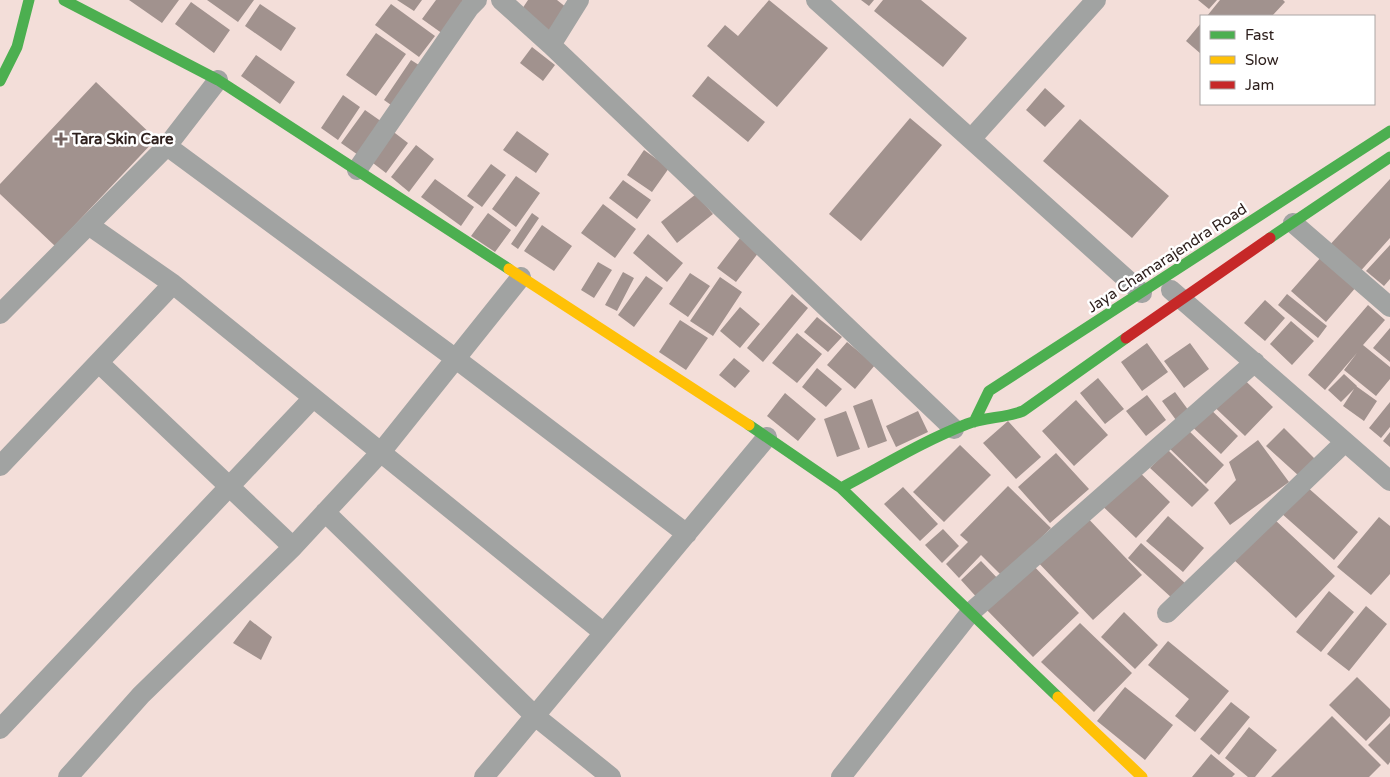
<svg xmlns="http://www.w3.org/2000/svg" width="1390" height="777" viewBox="0 0 1390 777" font-family="'Varela Round',sans-serif">
	<style>
		.building { fill: #a1928e }
		.lines { fill: none; stroke-linecap: round; stroke-linejoin: round }
		.street { stroke: #a1a3a2; stroke-width: 20 }
		.fast { stroke: #4caf50; stroke-width: 11 }
		.slow { stroke: #ffc107; stroke-width: 11 }
		.jam { stroke: #c62828; stroke-width: 11 }
		.poi-dot { fill: #73625f; stroke: #fff; stroke-width: 2 }
		.labels { text-anchor: middle; dominant-baseline: central; stroke-width: 5; stroke-linejoin: round; paint-order: stroke }
		.poi-label { font-size: 15px; font-weight: bold; fill: #2e201d; stroke: #fff; text-anchor: start }
		.street-label { font-size: 15px; fill: #2e201d; stroke: #fff }
	</style>
	<rect width="100%" height="100%" fill="#f3ded9"/>
	<path class="building" d="M129,0H179L162,23Z
		M207,0H254L238,22Z
		M397,0H422L414,11Z
		M436,0H463L450,39L422,19Z
		M528,0H557L567,8L549,33L520,12Z
		M769,0L828,48L777,107L707,46L725,25L738,36Z
		M861,0H874L869,6Z
		M883,0H921L967,38L943,67L874,11Z
		M1198,0H1217L1209,9Z
		M1220,0H1283L1285,2L1272,16H1207Z
		M191,2L230,30L214,53L175,24Z
		M260,4L296,28L281,51L245,26Z
		M391,4L435,36L419,57L375,25Z
		M1201,23V54L1186,41Z
		M376,33L406,54L376,96L346,75Z
		M532,47L555,65L543,81L520,63Z
		M256,55L295,82L280,104L241,76Z
		M411,60L433,74L405,115L384,100Z
		M708,76L765,122L748,142L692,96Z
		M96,82L156,139L55,246L0,194V184Z
		M1045,88L1065,106L1045,127L1026,110Z
		M343,95L360,107L338,140L321,128Z
		M365,110L385,124L361,157L341,143Z
		M910,118L942,145L861,241L829,214Z
		M1080,119L1169,196L1132,238L1043,161Z
		M391,130L408,143L386,173L369,160Z
		M517,131L549,154L536,173L503,150Z
		M416,145L434,159L409,192L391,177Z
		M644,150L669,168L652,192L627,175Z
		M491,164L506,175L482,207L467,196Z
		M516,176L540,193L516,227L492,209Z
		M435,179L474,207L461,226L421,197Z
		M1390,179V238L1357,275L1327,248Z
		M623,180L651,200L637,219L609,198Z
		M696,194L713,214L677,243L661,222Z
		M603,204L636,229L615,258L581,233Z
		M488,213L511,230L495,252L471,236Z
		M532,213L539,218L518,249L511,244Z
		M542,225L572,246L554,271L524,251Z
		M648,234L683,263L667,282L633,253Z
		M740,238L759,252L736,282L717,268Z
		M1390,245V279L1384,286L1366,271Z
		M1322,256L1357,286L1326,322L1291,291Z
		M598,262L612,270L594,298L581,290Z
		M623,272L634,278L617,311L605,305Z
		M690,273L710,286L688,317L669,304Z
		M646,276L663,288L634,327L618,315Z
		M720,277L742,292L713,336L690,321Z
		M792,294L808,308L763,362L747,348Z
		M1287,294L1327,326L1318,338L1278,305Z
		M1265,300L1285,318L1265,341L1244,323Z
		M1368,305L1385,320L1363,345L1390,367V379L1376,396L1344,370L1357,353L1325,390L1308,375Z
		M740,307L760,324L740,348L720,331Z
		M817,317L842,337L828,352L804,332Z
		M680,320L708,338L686,370L659,352Z
		M1291,321L1314,341L1292,365L1270,344Z
		M1390,328V362L1373,348Z
		M797,333L822,354L797,383L772,363Z
		M847,342L875,365L855,389L827,365Z
		M1147,343L1168,372L1142,391L1121,362Z
		M1190,343L1209,369L1184,388L1164,361Z
		M734,358L750,371L735,388L719,375Z
		M817,368L842,389L826,407L802,387Z
		M1233,369L1273,407L1245,436L1205,398Z
		M1344,374L1357,386L1341,402L1328,390Z
		M1098,378L1124,409L1105,424L1080,393Z
		M1356,386L1377,401L1364,421L1343,406Z
		M1175,392L1189,411L1176,420L1162,401Z
		M785,393L816,419L798,441L767,416Z
		M1147,395L1166,420L1146,436L1126,411Z
		M872,399L887,441L868,448L853,406Z
		M1076,400L1108,435L1074,466L1042,431Z
		M1203,402L1238,436L1221,454L1185,420Z
		M1390,402V427L1381,438L1369,428Z
		M846,411L860,449L837,457L824,419Z
		M918,411L928,432L896,447L886,426Z
		M1008,421L1041,457L1016,479L983,443Z
		M1184,426L1224,465L1206,484L1166,445Z
		M1284,428L1315,459L1299,476L1266,446Z
		M1390,432V447L1383,441Z
		M1258,440L1289,482L1230,525L1214,503L1236,480L1229,462Z
		M960,445L991,475L944,522L913,492Z
		M1168,450L1209,490L1192,507L1150,468Z
		M1056,453L1089,489L1050,523L1018,487Z
		M1129,462L1170,502L1136,538L1094,498Z
		M1008,486L1051,528L1002,576L981,555L959,578L946,564L968,542L960,535Z
		M1306,486L1358,532L1334,560L1281,513Z
		M903,487L938,524L920,541L884,504Z
		M1081,511L1142,575L1093,620L1033,557Z
		M1168,516L1204,548L1183,572L1146,541Z
		M1379,517L1390,526V574L1371,595L1337,567Z
		M1274,519L1335,576L1296,618L1234,560Z
		M943,529L959,546L942,563L925,545Z
		M1141,543L1186,584L1173,599L1128,558Z
		M981,561L1001,582L980,601L961,580Z
		M1029,561L1079,613L1033,657L983,606Z
		M1329,591L1354,612L1321,652L1296,632Z
		M1366,606L1387,624L1349,671L1327,654Z
		M1124,612L1158,645L1135,669L1101,637Z
		M250,620L272,637L261,660L233,643Z
		M1080,623L1132,673L1094,712L1041,662Z
		M1168,641L1229,691L1195,732L1175,716L1189,699L1148,665Z
		M1357,677L1390,709V716L1366,741L1329,705Z
		M1125,687L1173,725L1145,760L1097,721Z
		M1231,702L1250,717L1219,755L1200,739Z
		M1332,716L1381,765L1369,777H1271Z
		M1390,723V762L1388,765L1368,745Z
		M1249,727L1277,750L1255,777H1248L1225,758Z
		M1211,754L1235,774L1232,777H1192Z"/>
	<g class="lines">
		<path class="street" d="M501,0L551,45
			M579,0L551,45L954,429
			M816,0L1142,293
			M971,139L1096,0
			M167,146L456,359L687,534
			M357,170L469,8L477,0
			M1293,223L1390,307
			M90,226L173,284L604,633
			M1171,290L1390,481
			M0,314L167,146L218,80
			M99,363L293,547
			M0,466L173,284
			M325,512L535,716L611,777
			M1167,613L1345,442
			M0,729L313,398
			M68,777L141,695L293,547L381,452L521,277
			M484,777L767,437
			M841,777L970,613L1255,362"/>
		<path class="fast" d="M64,0L218,80L509,269
			M0,81L17,47L29,0
			M1270,238L1390,157
			M974,422L989,391L1390,131
			M749,425L841,488L1058,697
			M841,488C883,466 923,441 967,424C985,417 1005,418 1023,411L1126,338"/>
		<path class="slow" d="M509,269L749,425
			M1058,697L1142,777"/>
		<path class="jam" d="M1126,338L1270,238"/>
	</g>
	<path class="poi-dot" d="M58.5 131.5h5v5h5v5h-5v5h-5v-5h-5v-5h5z"/>
	<g class="labels">
		<g class="poi-label">
			<text x="72" y="139">Tara Skin Care</text>
		</g>
		<g class="street-label">
			<text transform="translate(1167 258) rotate(-33)">Jaya Chamarajendra Road</text>
		</g>
	</g>
	<rect x="1200" y="15" width="175" height="90" fill="#ffffff" stroke="#aba6a5"/>
	<rect x="1210" y="31" width="25" height="8" fill="#4caf50" stroke="#aba6a5"/>
	<text x="1245" y="40" font-size="15" fill="#2e201d">Fast</text>
	<rect x="1210" y="56" width="25" height="8" fill="#ffc107" stroke="#aba6a5"/>
	<text x="1245" y="65" font-size="15" fill="#2e201d">Slow</text>
	<rect x="1210" y="81" width="25" height="8" fill="#c62828" stroke="#aba6a5"/>
	<text x="1245" y="90" font-size="15" fill="#2e201d">Jam</text>
</svg>
